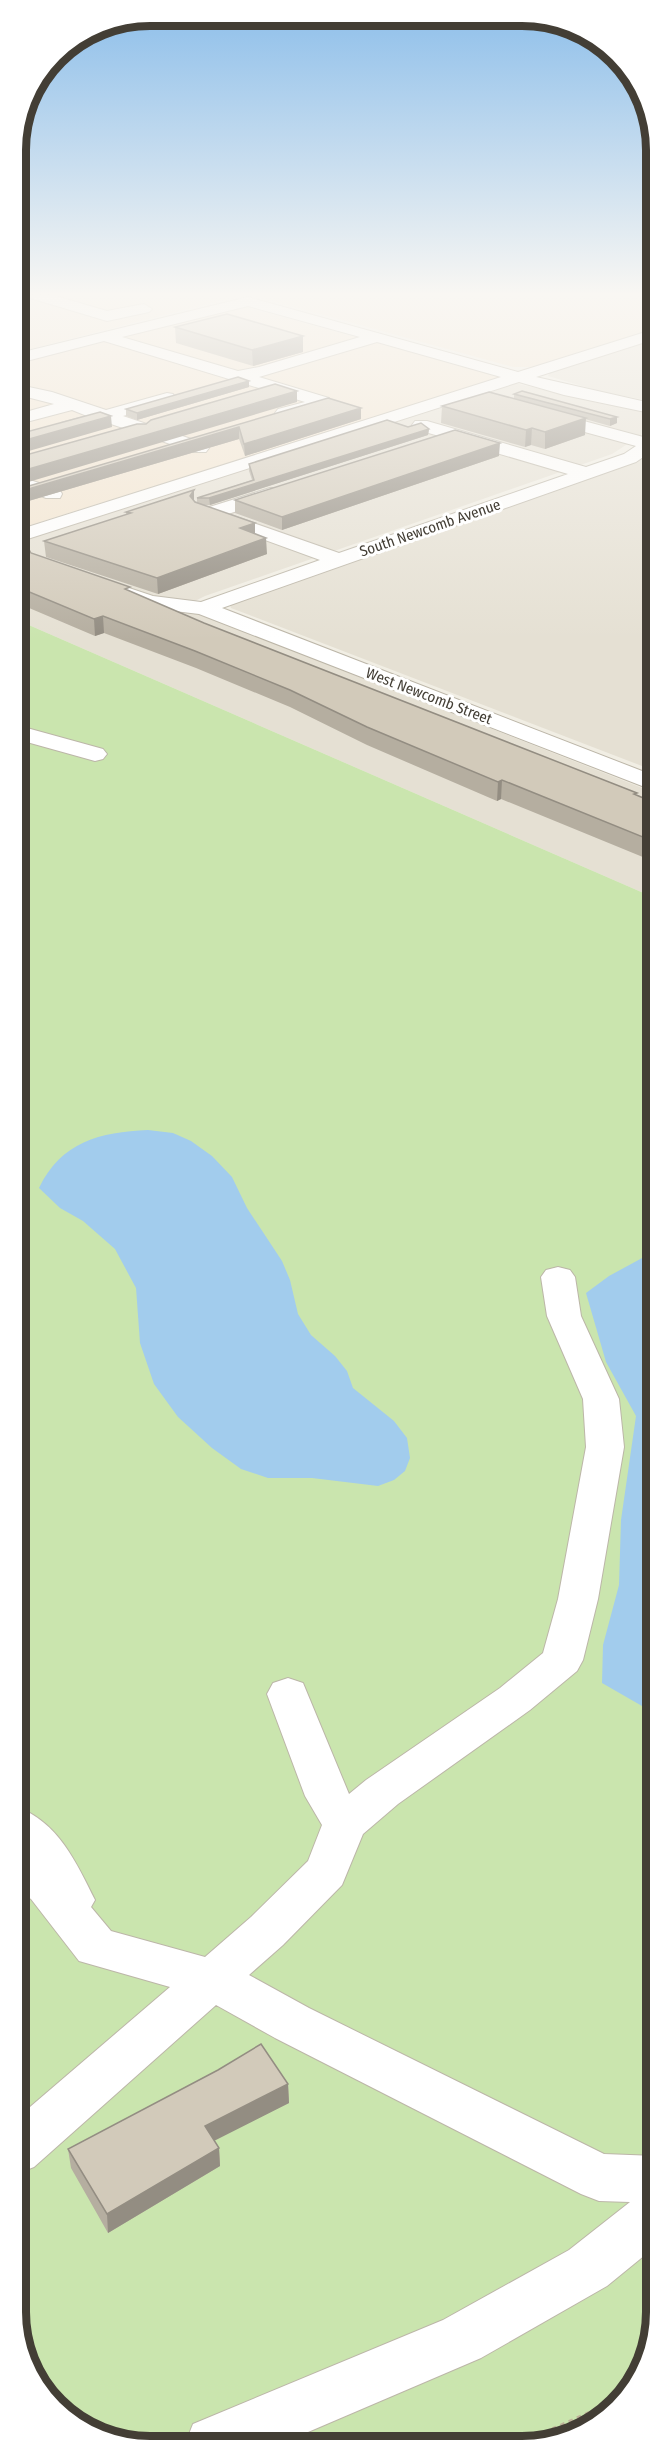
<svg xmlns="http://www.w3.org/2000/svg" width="671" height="2461" viewBox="0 0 671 2461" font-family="'Fira Sans Condensed',sans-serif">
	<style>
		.residential { fill: #e5e0d3 }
		.commercial { fill: #f3e5d0 }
		.green { fill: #cae5ae }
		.water { fill: #a2cced }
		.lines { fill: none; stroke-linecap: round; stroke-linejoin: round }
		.minor-casing { stroke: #bcb6a8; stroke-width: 2 }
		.path { stroke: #beb299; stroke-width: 6; stroke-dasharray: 4.5 4.5; stroke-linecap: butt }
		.minor { fill: #fff; fill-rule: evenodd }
		.wall { fill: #b5aea0 }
		.shaded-wall { fill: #938d82 }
		.building { fill: #d2caba; stroke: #938d82; stroke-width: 1.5 }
		.labels { text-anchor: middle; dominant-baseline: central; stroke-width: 6; stroke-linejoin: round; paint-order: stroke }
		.far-street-label { font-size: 15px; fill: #433e35; stroke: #fff }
		.rim { fill: none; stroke: #433e35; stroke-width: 8 }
	</style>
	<rect width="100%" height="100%" fill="#f1eee4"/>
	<path class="residential" d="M655,340V402L599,391L548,376L550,372Z
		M515,383L598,403L648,412L655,414V419L640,436L612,454L205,596L193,602L197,613L655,793V898L15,619V542Z
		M655,450V771L231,608L230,605L628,463Z"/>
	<path class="commercial" d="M15,295H243L15,353Z
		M251,295H655V329L531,367H513Z
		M246,307L502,377L15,530V364L235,308Z"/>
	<path class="green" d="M15,619L655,898L656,2320L622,2400L581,2432L539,2445L123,2443L54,2406L16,2329Z"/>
	<path class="water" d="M148,1130L173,1133L191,1141L212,1156L232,1177L247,1208L282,1261L290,1280L298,1314L311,1335L335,1356L347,1371L353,1388L394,1421L407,1438L410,1458L405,1471L394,1480L378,1486L312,1478H268L241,1469L212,1448L178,1417L154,1384L140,1343L136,1288L115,1249L83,1221L60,1208L39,1188C61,1142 100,1132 148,1130Z
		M655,1251V1709L642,1706L602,1683L603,1645L619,1585L621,1520L636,1416L606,1362L586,1293L609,1276Z"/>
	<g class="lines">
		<defs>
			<path id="minor" d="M28,295H52L107,311L144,304L152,309L149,312L107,321L30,298Z
				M248,297L518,372L655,329V339L536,377L655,404V414L564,395L519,382L15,543V531L501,377L377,342L259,377L329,398L331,402L329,406L284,418L278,417L275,413L278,409L305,402L104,341L15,364V354ZM248,306L360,337L259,367L238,371L122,337Z
				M15,384L52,392L106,410L167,393L173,394L175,398L173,402L123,416L206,444L209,448L206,452H194L105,422L67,432L61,431L58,427L61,423L87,416L72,410L15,425V415L54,404L15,394Z
				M543,410L647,438L655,436V449L636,462L222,608L655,776V791L199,614L150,608L110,594L107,590L110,586L117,584L153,596L201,602L320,560L207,519L200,513L203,509L270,488H284L286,492L284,496L228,514L339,553L568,474L415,429L412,425L415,421H427L586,467L624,454L636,446L537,419L534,415L537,411Z
				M15,475L60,490L62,494L60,498H46L15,486Z
				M16,725L103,749L107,754L103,759L95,761L16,739Z
				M558,1267L570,1270L575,1277L581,1316L619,1399L624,1447L598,1599L583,1660L577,1671L530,1710L398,1804L363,1834L342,1885L283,1945L249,1975L309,2008L604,2154L656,2156V2246L607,2286L481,2358L280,2444H185L193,2424L443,2320L569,2250L630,2202L599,2201L581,2194L275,2038L216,2005L34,2167L16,2174V2119L170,1987L79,1961L31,1899L16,1889V1807C58,1821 77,1864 95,1900L91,1907L111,1931L205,1957L251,1917L308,1861L322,1825L305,1796L267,1694L273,1683L288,1678L303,1683L349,1794L366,1780L500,1688L543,1653L558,1599L586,1447L583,1399L547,1316L541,1277L546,1270Z"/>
		</defs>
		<use href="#minor" class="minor-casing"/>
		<path class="path" d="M520,2445L623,2399"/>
		<use href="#minor" class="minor"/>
	</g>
	<path class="wall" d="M175,327L303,352L253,366L176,343Z
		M249,381V387L137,420L126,416V409Z
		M514,394L617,417V423L610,426L585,419V435L545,449L531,445L525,447L441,423L442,406L514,399Z
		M328,398L361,419L245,456L239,439L15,505Z
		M408,427L429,429L428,435L210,505H204L255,534L267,554L158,594L46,557L44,541L126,515V512L194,501L197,502V498L252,480L249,471V464Z
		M499,456L282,530L235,513V500Z
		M15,549L31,553L130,591L204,623L655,803V862L501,799L497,801L367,745L290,707L196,668L104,633L95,636L15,602Z
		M288,2084L289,2103L214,2140L219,2148L220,2166L108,2233L71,2168L68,2149Z"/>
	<path class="shaded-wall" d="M303,336V352L253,366L252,350Z
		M249,381V387L137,420V413Z
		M297,391V402L15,486V473Z
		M361,408V419L245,456L244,444Z
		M111,416L112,427L15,455V443Z
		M617,417V423L610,426V419Z
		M586,418L585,435L545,449V432Z
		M239,427V439L15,505V493Z
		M532,428L531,445L525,447L526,430Z
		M429,429L428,435L210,505L209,498Z
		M500,443L499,456L282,530V517Z
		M194,490V506L190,496Z
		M255,523V539L240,528Z
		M266,538L267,554L158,594L157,578Z
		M103,616L104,633L95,636L94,619Z
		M502,780L501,799L497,801L498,782Z
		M288,2084L289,2103L206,2145L205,2126Z
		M219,2148L220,2166L108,2233L107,2214Z"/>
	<path class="building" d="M227,314L303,336L252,350L175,327Z
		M238,377L249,381L137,413L126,409Z
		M275,384L297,391L15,473V458L137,424H146L151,420Z
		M522,391L617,417L610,419L514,394Z
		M489,392L586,418L545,432L532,428L526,430L442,406Z
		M328,398L361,408L244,444L239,427L15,493V490Z
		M100,412L111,416L15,443V435Z
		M387,420L408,427L421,423L429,429L209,498H197L254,480L249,464Z
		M455,430L500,443L282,517L235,500Z
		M194,490L190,496L195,502L255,523L240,528L266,538L157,578L44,541L131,513L126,512Z
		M27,546L31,553L130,587L125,589L204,623L637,793L634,794L655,803V842L502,780L498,782L367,727L290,690L195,651L103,616L94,619L15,586V549Z
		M261,2044L288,2084L205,2126L219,2148L107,2214L68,2149L218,2070Z"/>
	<linearGradient id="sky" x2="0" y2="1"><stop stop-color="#8cbeea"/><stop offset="0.46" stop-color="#f9f7f3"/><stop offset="1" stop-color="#f9f7f3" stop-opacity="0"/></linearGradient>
	<rect width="671" height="640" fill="url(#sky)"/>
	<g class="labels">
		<g class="far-street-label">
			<text transform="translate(430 528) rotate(-19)">South Newcomb Avenue</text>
			<text transform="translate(429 696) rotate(21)">West Newcomb Street</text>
		</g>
	</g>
	<path d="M0 0H671V2461H0ZM150 26H522A124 124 0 0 1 646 150V2312A124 124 0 0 1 522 2436H150A124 124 0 0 1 26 2312V150A124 124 0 0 1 150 26Z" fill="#fff" fill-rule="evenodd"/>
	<path class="rim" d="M150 26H522A124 124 0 0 1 646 150V2312A124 124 0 0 1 522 2436H150A124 124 0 0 1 26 2312V150A124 124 0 0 1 150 26Z"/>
</svg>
